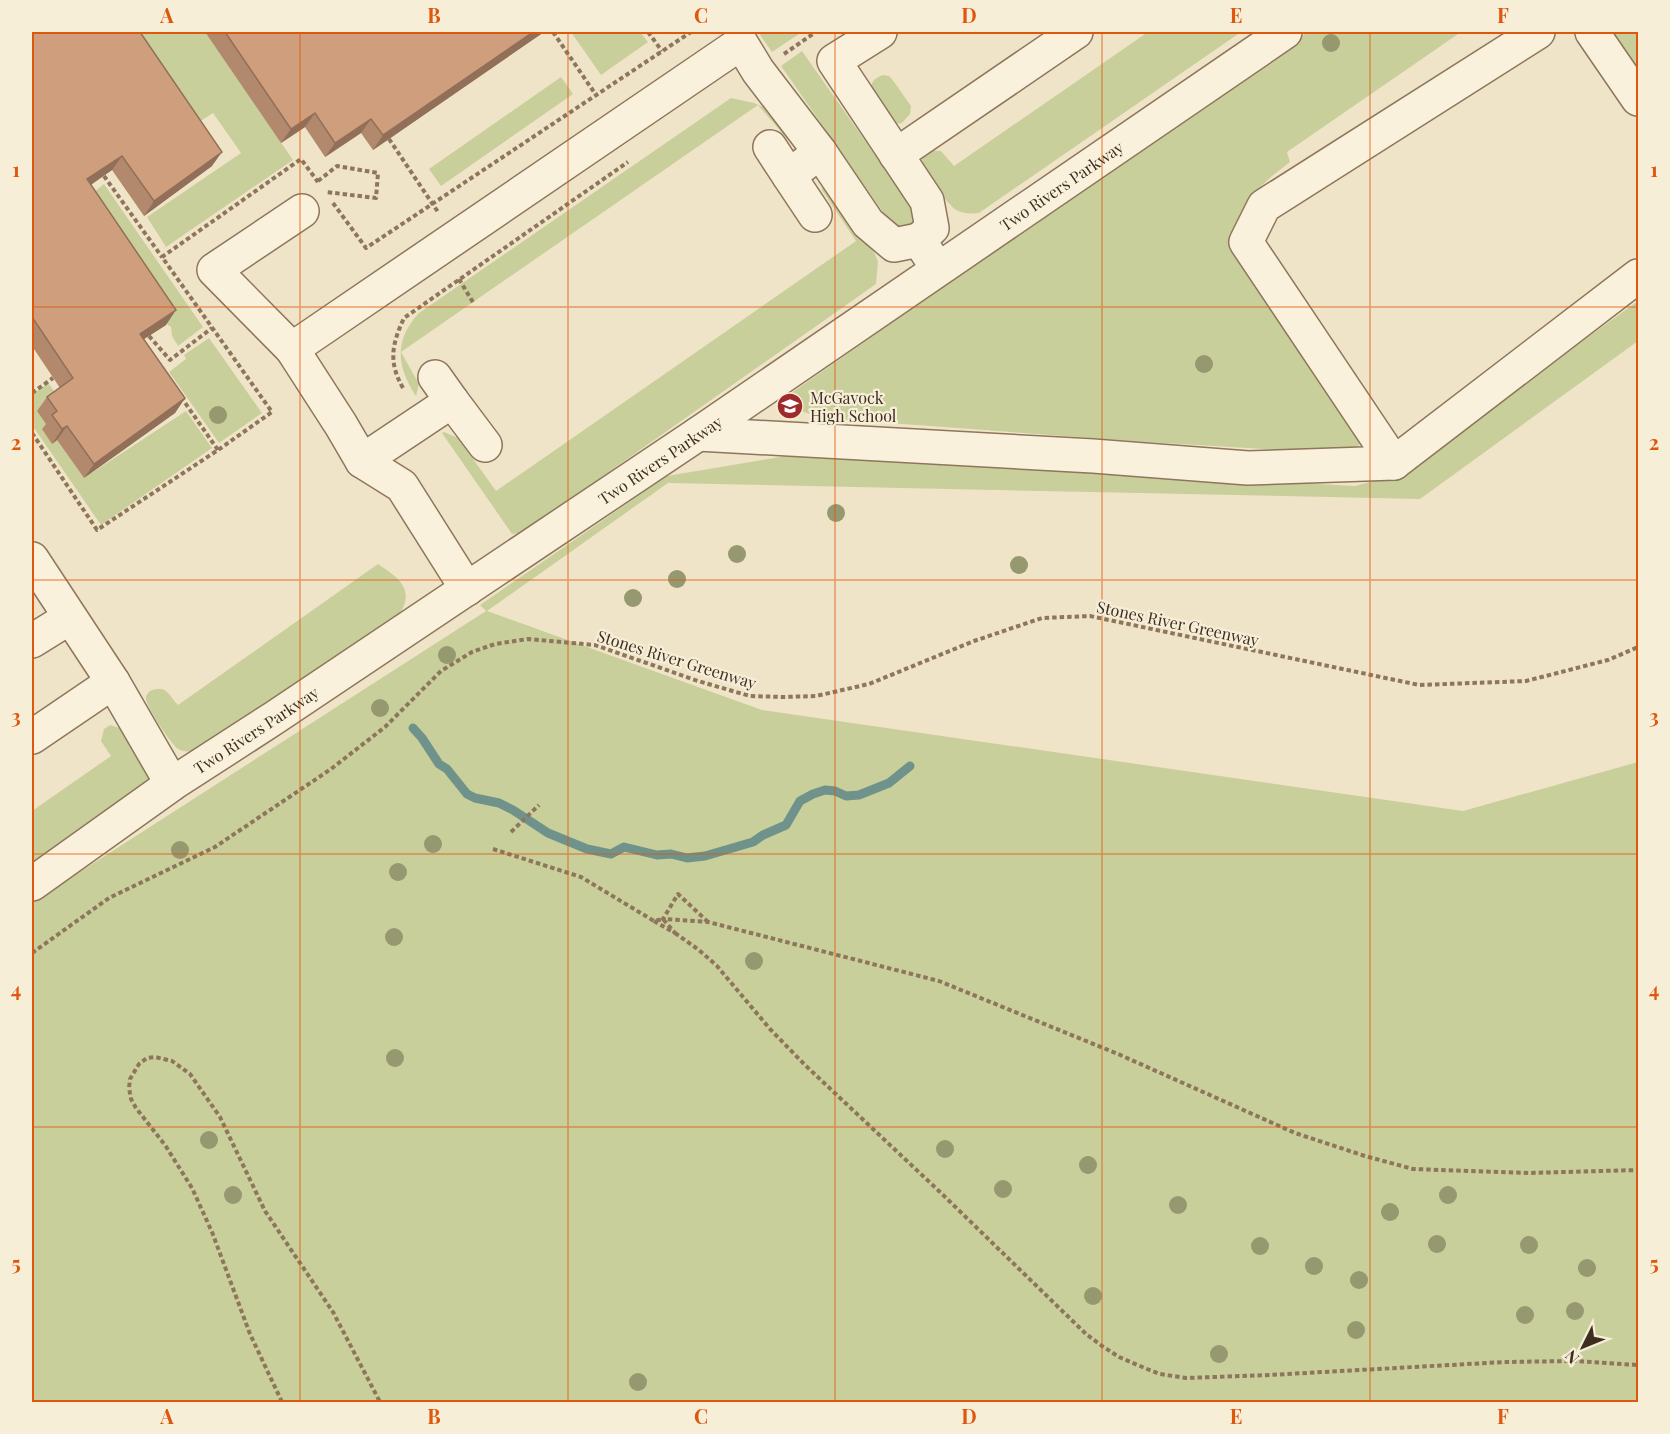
<svg xmlns="http://www.w3.org/2000/svg" width="1670" height="1434" viewBox="0 0 1670 1434" font-family="'Playfair Display',serif">
	<style>
		.green { fill: #c9cf9b }
		.lines { fill: none; stroke-linecap: round; stroke-linejoin: round }
		.stream { stroke: #6f938a; stroke-width: 9 }
		.minor-casing { stroke: #8d765c; stroke-width: 36 }
		.path { stroke: #8d765c; stroke-width: 4; stroke-dasharray: 4.5 3; stroke-linecap: butt }
		.minor { stroke: #faf1dc; stroke-width: 33 }
		.tree { fill: #96986f }
		.wall { fill: #b2896c }
		.shaded-wall { fill: #916f58 }
		.building { fill: #cf9f7d; stroke: #916f58; stroke-width: 1.5 }
		.grid { fill: none; stroke: #df570d; stroke-width: 1.5; stroke-opacity: 0.55 }
		.labels { text-anchor: middle; dominant-baseline: central; stroke-width: 4.5; stroke-linejoin: round; paint-order: stroke }
		.street-label { font-size: 16px; fill: #3d2e20; stroke: #f7eed8 }
		.poi-label { font-size: 16px; fill: #3d2e20; stroke: #f7eed8; text-anchor: start }
		.neatline { fill: none; stroke: #df570d; stroke-width: 2 }
		.grid-label { font-size: 20px; text-anchor: middle; font-weight: bold; fill: #df570d }
	</style>
	<rect width="100%" height="100%" fill="#f0e4c8"/>
	<path class="green" d="M127,32H205L293,160L166,247L147,217L241,153L213,113L193,126Z
		M571,32H640L648,42L601,75Z
		M758,32H802L772,52Z
		M1148,32H1241L979,213C971,214 964,214 956,210C950,206 926,176 923,169C922,166 923,162 922,159C927,151 932,150 941,151L954,166Z
		M1308,32H1461L1287,152L1290,162L1272,176L1257,190L1241,228L1230,238L1365,433L1362,442L1358,446L1346,449L1298,451L1146,442L821,418L793,408L787,396Z
		M1613,32H1638V69Z
		M802,51L913,209C915,218 915,223 909,230L894,228L781,66Z
		M883,75L889,76L892,79L911,106L910,114L902,123L896,124L892,121C883,109 856,84 883,75Z
		M561,77L573,94L441,186L429,169Z
		M731,98L754,103L770,110L798,144H793L789,141L758,105L401,352L419,384L416,396C396,366 394,340 419,313Z
		M104,184L203,327L178,346L172,336L171,327L168,325L84,200Z
		M823,185H827L875,254L878,262L876,284L522,533L512,534L442,433L444,432L458,438L496,491L856,241L822,190Z
		M1638,301V341L1420,499L668,483L487,611L762,710L1463,811L1638,762V1402H32V901L41,897L486,611L480,605L667,476L792,455L1355,486L1396,475Z
		M209,338L262,413L219,443L169,372L186,359L184,355Z
		M48,383L58,396L47,425L52,443L57,440L84,478L186,411L212,448L101,525L32,425V395Z
		M378,564C396,576 416,589 400,613L203,751C195,751 185,753 178,749C171,744 147,708 146,699C146,695 147,694 150,691C166,684 168,694 178,705Z
		M110,725L126,730L152,775L145,790L32,870V811L111,756L101,741L104,729Z"/>
	<g class="lines">
		<path class="stream" d="M413,728L422,738L439,764L447,769L467,794L475,798L499,803L513,810L548,833L587,849L611,854L624,847L657,855L671,854L687,858L705,856L753,842L763,835L786,825L800,801L813,794L825,790L835,791L846,796L859,795L889,783L910,766"/>
		<defs>
			<g id="minor">
				<path d="M880,32L834,61L927,201L932,228L919,240"/>
				<path d="M1592,32L1638,99"/>
				<path d="M770,147L789,176L820,152"/>
				<path d="M896,155L1076,32"/>
				<path d="M789,176L815,215"/>
				<path d="M292,349L214,270L302,211"/>
				<path d="M452,401L485,445"/>
				<path d="M698,434L1093,456L1248,468L1394,463L1638,276"/>
				<path d="M362,461L452,401L435,377"/>
				<path d="M1394,463L1246,242L1264,206L1538,32"/>
				<path d="M32,559L113,682L172,784"/>
				<path d="M467,589L402,486L362,461L341,425L292,349L741,43L758,71L820,152L868,223L894,245L919,240L938,269"/>
				<path d="M32,641L69,618"/>
				<path d="M32,737L113,682"/>
				<path id="s1" d="M32,884L172,784L274,718L698,434L1285,32"/>
			</g>
		</defs>
		<use href="#minor" class="minor-casing"/>
		<path class="path" d="M553,32L596,95
			M648,32L662,51
			M784,54L813,34
			M389,139L438,212
			M104,176L162,257
			M318,181L337,166L378,173L376,198L326,192
			M333,203L366,248L691,32
			M459,279L474,304
			M149,336L170,360L212,328
			M403,388C388,362 392,344 404,318L628,162
			M32,393L53,378
			M181,397L218,450
			M32,433L97,530L218,450L272,412L162,257L301,159L318,182
			M511,832L539,805
			M493,849L581,877L654,921L663,919L675,933L654,921
			M708,922L678,894L663,919L708,922L939,981L1118,1054L1295,1133L1365,1156L1413,1169L1528,1173L1638,1170
			M675,933L699,950L717,966L770,1029L805,1065L940,1192L1086,1334L1102,1346L1119,1357L1147,1369L1160,1374L1186,1378L1270,1375L1504,1362L1575,1361L1638,1365
			M32,953L109,898L215,847L331,769L385,727L441,671L472,652L495,644L528,639L595,645L698,681L750,696L783,697L816,696L869,684L974,641L1042,618L1090,616L1419,685L1526,681L1608,660L1638,647
			M282,1402L250,1334L212,1232L192,1188L165,1145L136,1108L131,1099L129,1088L130,1079L139,1064L147,1058L155,1057L172,1061L190,1074L220,1117L265,1211L333,1312L380,1402"/>
		<use href="#minor" class="minor"/>
	</g>
	<g class="tree">
		<circle cx="1331" cy="43" r="9"/>
		<circle cx="1204" cy="364" r="9"/>
		<circle cx="218" cy="415" r="9"/>
		<circle cx="836" cy="513" r="9"/>
		<circle cx="737" cy="554" r="9"/>
		<circle cx="1019" cy="565" r="9"/>
		<circle cx="677" cy="579" r="9"/>
		<circle cx="633" cy="598" r="9"/>
		<circle cx="447" cy="655" r="9"/>
		<circle cx="380" cy="708" r="9"/>
		<circle cx="433" cy="844" r="9"/>
		<circle cx="180" cy="850" r="9"/>
		<circle cx="398" cy="872" r="9"/>
		<circle cx="394" cy="937" r="9"/>
		<circle cx="754" cy="961" r="9"/>
		<circle cx="395" cy="1058" r="9"/>
		<circle cx="209" cy="1140" r="9"/>
		<circle cx="945" cy="1149" r="9"/>
		<circle cx="1088" cy="1165" r="9"/>
		<circle cx="1003" cy="1189" r="9"/>
		<circle cx="233" cy="1195" r="9"/>
		<circle cx="1448" cy="1195" r="9"/>
		<circle cx="1178" cy="1205" r="9"/>
		<circle cx="1390" cy="1212" r="9"/>
		<circle cx="1437" cy="1244" r="9"/>
		<circle cx="1529" cy="1245" r="9"/>
		<circle cx="1260" cy="1246" r="9"/>
		<circle cx="1314" cy="1266" r="9"/>
		<circle cx="1587" cy="1268" r="9"/>
		<circle cx="1359" cy="1280" r="9"/>
		<circle cx="1093" cy="1296" r="9"/>
		<circle cx="1575" cy="1311" r="9"/>
		<circle cx="1525" cy="1315" r="9"/>
		<circle cx="1356" cy="1330" r="9"/>
		<circle cx="1219" cy="1354" r="9"/>
		<circle cx="638" cy="1382" r="9"/>
	</g>
	<path class="wall" d="M32,32L212,166L144,216L112,170L91,185L166,325L144,339L185,398L175,413L84,478L57,440L52,444L42,429L46,424L37,411L47,397L60,388L32,346Z
		M205,32H544L373,150L361,133L325,157L305,127L281,143Z"/>
	<path class="shaded-wall" d="M533,32H544L373,150L383,135Z
		M315,113L305,127L281,143L291,129Z
		M371,119L361,133L325,157L335,143Z
		M222,152L212,166L144,216L154,201Z
		M122,156L112,170L77,194L87,179Z
		M176,310L166,325L130,348L140,334Z
		M185,398L175,413L84,478L94,464Z
		M67,426L57,440L52,444L62,429Z"/>
	<path class="building" d="M32,32H140L222,152L154,201L122,156L87,179L176,310L140,334L185,398L94,464L67,426L62,429L52,415L57,411L47,397L73,378L32,317Z
		M225,32H533L383,135L371,119L335,143L315,113L291,129Z"/>
	<path class="grid" d="M300,32V1402M568,32V1402M835,32V1402M1102,32V1402M1370,32V1402M32,307H1638M32,580H1638M32,854H1638M32,1127H1638"/>
	<defs>
		<symbol id="school-disc" viewBox="-11 -11 22 22"><circle r="9.5" fill="#9e2a2b" stroke="#f7eed8"/><path d="M0-5L7-2L0 1L-7-2ZM-4 1L0 2.5L4 1V4Q0 6-4 4Z" fill="#fff"/></symbol>
	</defs>
	<g fill-rule="evenodd">
		<use href="#school-disc" x="775" y="391" width="30" height="30"/>
	</g>
	<g class="labels">
		<g class="street-label">
			<text stroke="none"><textPath href="#s1" startOffset="1244">Two Rivers Parkway</textPath></text>
			<text stroke="none"><textPath href="#s1" startOffset="758">Two Rivers Parkway</textPath></text>
			<text transform="translate(1178 623) rotate(12)">Stones River Greenway</text>
			<text transform="translate(677 659) rotate(17)">Stones River Greenway</text>
			<text stroke="none"><textPath href="#s1" startOffset="272">Two Rivers Parkway</textPath></text>
		</g>
		<g class="poi-label">
			<text x="810" y="397">McGavock<tspan x="810" dy="18">High School</tspan></text>
		</g>
	</g>
	<rect width="1670" height="1434" fill="none" stroke="#f7eed8" stroke-width="66"/>
	<g transform="translate(1583 1347) rotate(227)" stroke="#f7eed8" stroke-width="4.5" paint-order="stroke">
	<path d="M0-4.5L10 22L0 15L-10 22Z" fill="#3d2e20"/>
	<text y="-9" font-size="16" font-weight="bold" text-anchor="middle" fill="#3d2e20">N</text>
	</g>
	<rect x="33" y="33" width="1604" height="1368" class="neatline"/>
	<g class="grid-label">
		<text x="167" y="23">A</text>
		<text x="434" y="23">B</text>
		<text x="701" y="23">C</text>
		<text x="969" y="23">D</text>
		<text x="1236" y="23">E</text>
		<text x="1503" y="23">F</text>
		<text x="16" y="177">1</text>
		<text x="1654" y="177">1</text>
		<text x="16" y="450">2</text>
		<text x="1654" y="450">2</text>
		<text x="16" y="724">3</text>
		<text x="1654" y="724">3</text>
		<text x="16" y="997">4</text>
		<text x="1654" y="997">4</text>
		<text x="16" y="1271">5</text>
		<text x="1654" y="1271">5</text>
		<text x="167" y="1424">A</text>
		<text x="434" y="1424">B</text>
		<text x="701" y="1424">C</text>
		<text x="969" y="1424">D</text>
		<text x="1236" y="1424">E</text>
		<text x="1503" y="1424">F</text>
	</g>
</svg>
